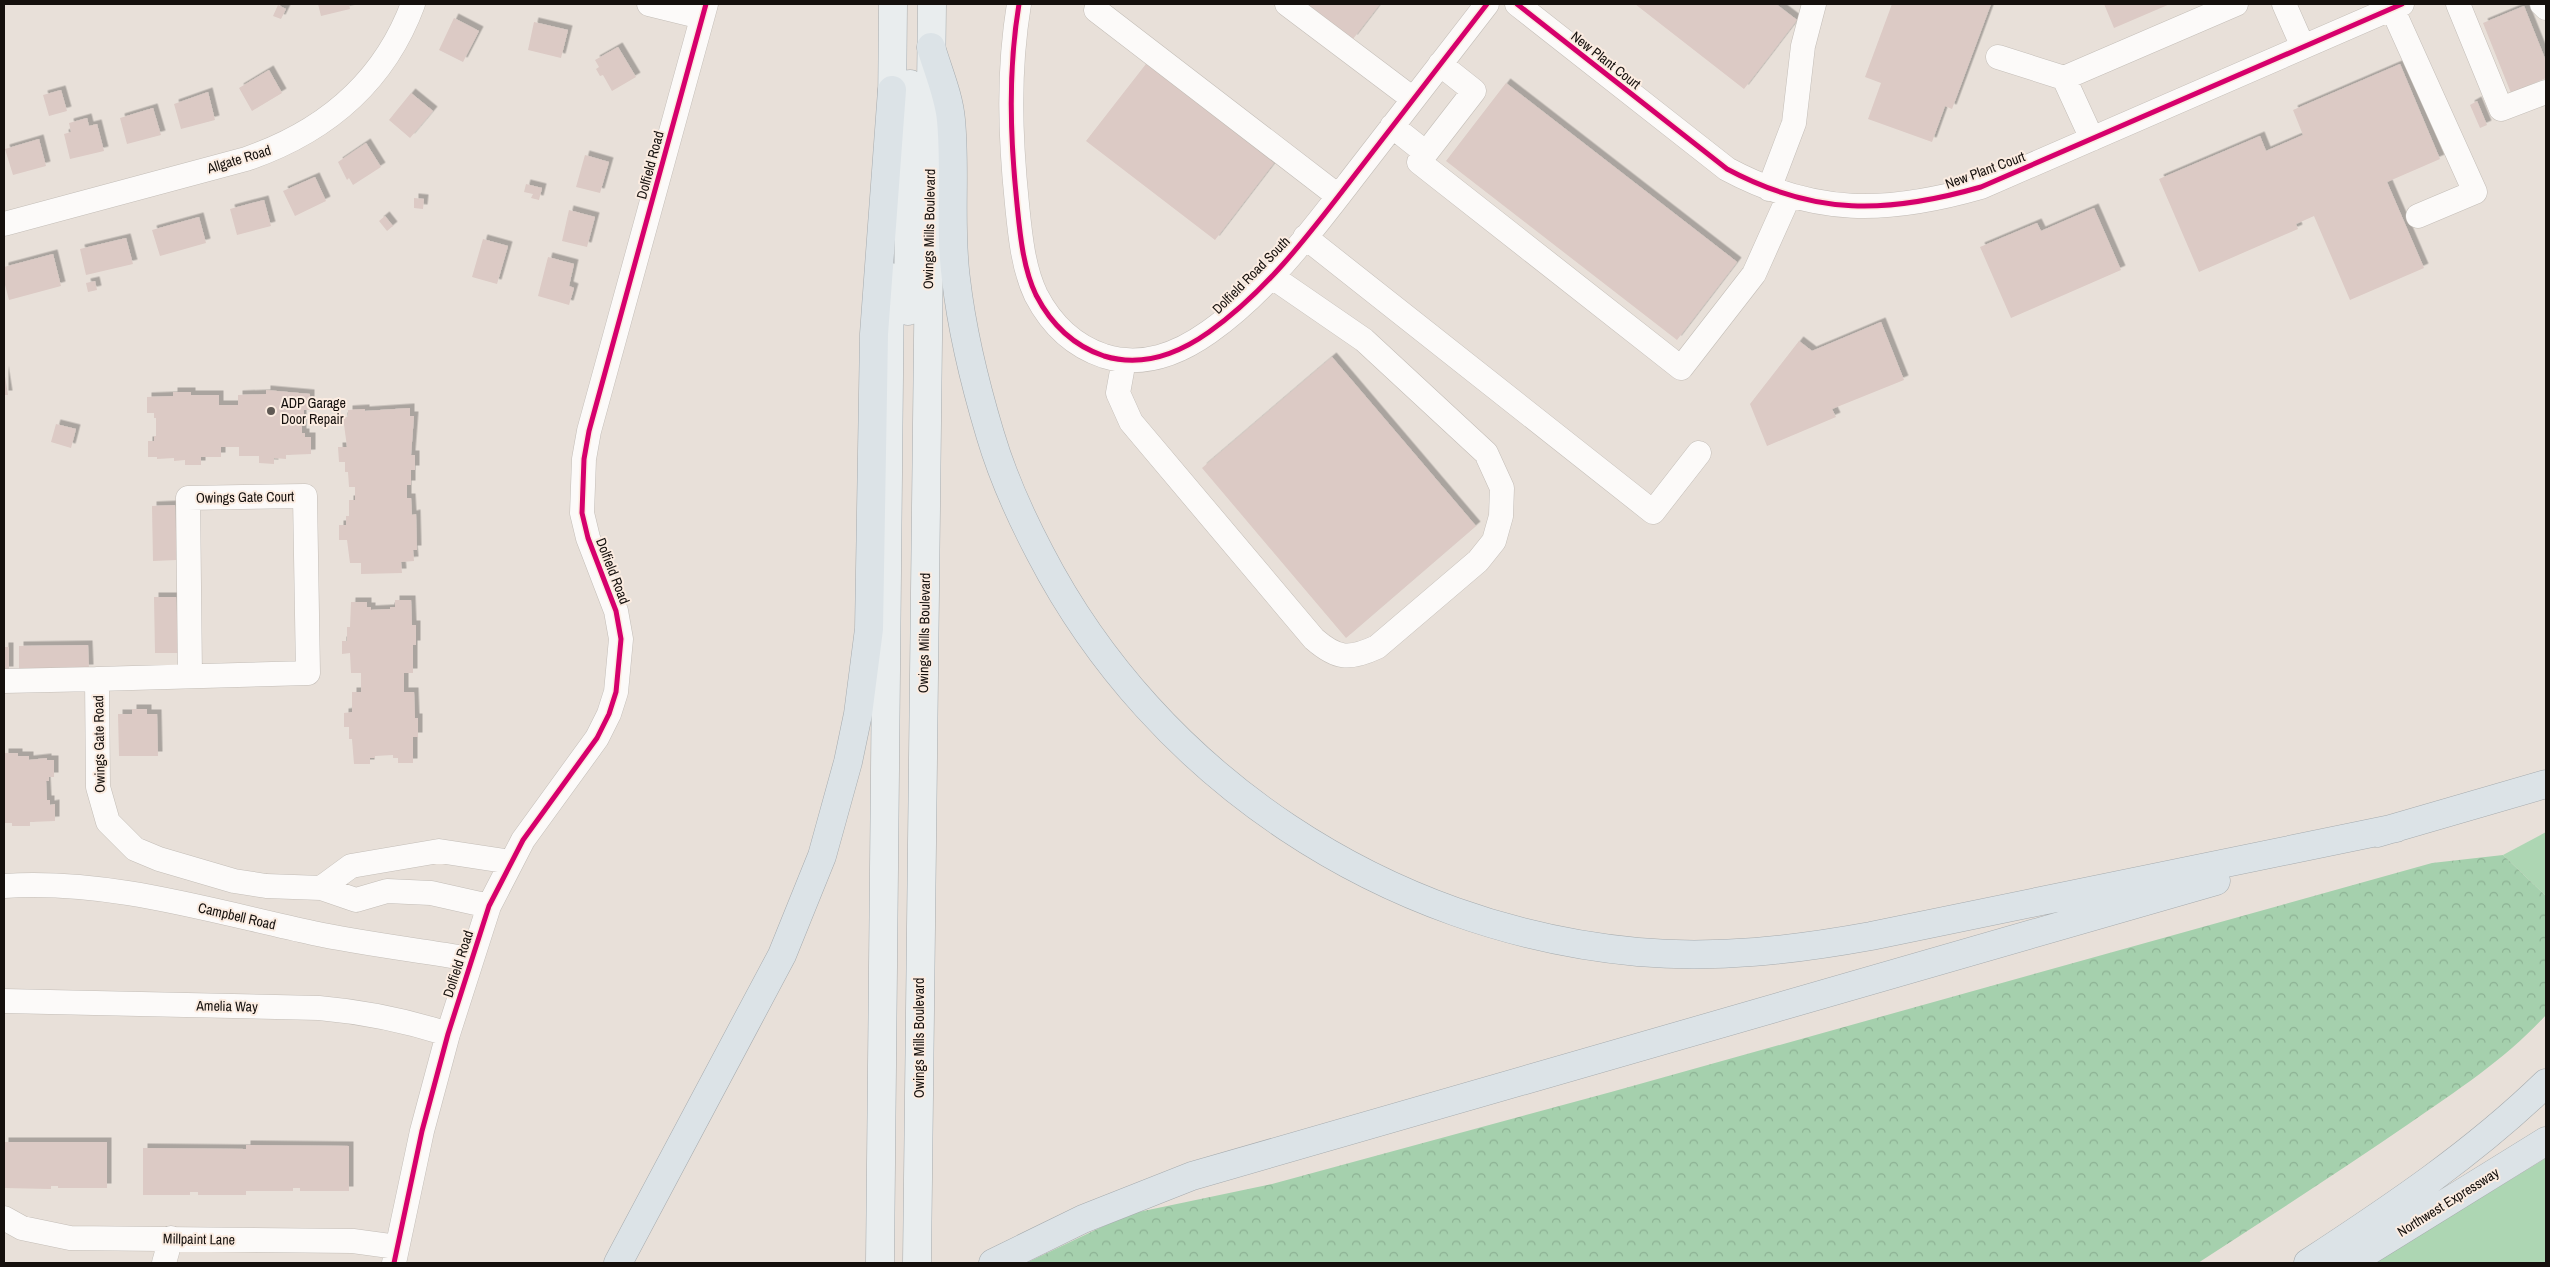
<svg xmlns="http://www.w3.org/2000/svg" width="2550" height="1267" viewBox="0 0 2550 1267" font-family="'Archivo Narrow',sans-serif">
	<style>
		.grass { fill: #add6b3 }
		.forest { fill: url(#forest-crowns) }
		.building { fill: #dccac5; filter: url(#shadow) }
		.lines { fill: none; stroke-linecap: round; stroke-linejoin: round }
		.minor-casing { stroke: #c3bdb7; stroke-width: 25 }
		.major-casing { stroke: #a6abae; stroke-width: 29 }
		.highway-casing { stroke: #a6abae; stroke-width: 29 }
		.minor { stroke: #fcfaf9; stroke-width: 24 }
		.major { stroke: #e9edee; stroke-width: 28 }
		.highway { stroke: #dce3e7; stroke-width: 28 }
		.cycleway-casing { stroke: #fbece1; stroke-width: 8 }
		.cycleway { stroke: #d6006c; stroke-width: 5 }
		.poi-dot { fill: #5f5954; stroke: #fbece1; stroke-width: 2 }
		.labels { text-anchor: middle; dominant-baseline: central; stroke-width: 4; stroke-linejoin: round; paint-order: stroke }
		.street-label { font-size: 14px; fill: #15100d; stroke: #fbece1 }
		.poi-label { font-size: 14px; fill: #15100d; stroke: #fbece1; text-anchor: start }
	</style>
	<defs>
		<pattern id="forest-crowns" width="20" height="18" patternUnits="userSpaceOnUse" patternTransform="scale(1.25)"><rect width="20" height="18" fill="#a5d0ad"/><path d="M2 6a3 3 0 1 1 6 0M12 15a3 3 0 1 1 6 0" fill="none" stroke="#8db294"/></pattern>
		<filter id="shadow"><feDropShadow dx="4.5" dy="-4.5" stdDeviation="0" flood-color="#0004"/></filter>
	</defs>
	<rect width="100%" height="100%" fill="#e8e0d9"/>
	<path class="grass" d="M2546,832V896L2503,855Z
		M2546,1158V1263H2374Z"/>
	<path class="forest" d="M2503,855L2546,896V1015C2507,1058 2458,1090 2410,1123C2340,1171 2269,1217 2198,1263H1026L1129,1214L1272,1184L1611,1092L2432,863Z"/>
	<path class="building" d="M318,4H349L350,9L321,16Z
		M1307,4H1380L1353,39Z
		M1635,4H1776L1797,20L1744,89Z
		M1892,4H1991L1952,109L1945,106L1932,142L1868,119L1881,83L1865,77Z
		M2104,4H2170L2114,28Z
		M278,5L286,9L281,19L273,16Z
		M2524,6L2546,61V78L2511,93L2483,23Z
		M454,18L479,31L463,62L439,50Z
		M534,22L568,30L561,58L528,50Z
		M618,47L636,77L612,91L603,75L600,76L596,69L599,67L595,60Z
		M1146,64L1274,163L1215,240L1086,141Z
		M2400,64L2440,159L2387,182L2424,268L2350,300L2314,216L2296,224L2298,229L2199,272L2159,179L2260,136L2266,151L2303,135L2293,110Z
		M269,70L282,93L252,111L239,88Z
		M1506,83L1737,262L1677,340L1446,161Z
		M61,90L67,111L49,116L43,95Z
		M208,92L215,120L181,129L174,104Z
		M411,93L433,111L410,138L389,120Z
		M2477,101L2487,125L2480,128L2470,105Z
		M153,108L161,135L127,144L120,118Z
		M87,118L89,126L97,124L104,151L70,159L64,134L71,132L69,123Z
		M39,139L46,166L13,175L5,149Z
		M366,143L381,167L353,185L349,178L347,180L338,162Z
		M585,155L609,162L600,193L576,187Z
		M315,177L326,201L295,216L283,191Z
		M526,184L542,188L539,200L531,198L533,194L524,192Z
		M414,198L424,199L423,209L414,208Z
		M264,200L271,226L237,235L230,209Z
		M2094,208L2121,270L2011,318L1980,247L2037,223L2041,231Z
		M569,210L595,217L587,247L562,241Z
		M385,216L393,226L387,231L379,221Z
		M199,217L206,243L160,256L152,230Z
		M126,238L133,264L86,275L80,249Z
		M483,239L508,246L497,284L472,277Z
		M53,254L61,286L9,300L4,281V267Z
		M548,257L574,264L569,286L574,288L569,305L538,296Z
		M95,281L97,290L88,292L86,283Z
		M1881,322L1904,380L1832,409L1836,417L1767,446L1750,404L1799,341L1812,351Z
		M1332,357L1476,526L1346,638L1202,468Z
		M4,370L8,395H4Z
		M266,390L310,394V410H304V414H302V433H305V437H311V454L286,455V459L274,458V464L259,463V456H239V447H221V457H201V465H185V460L174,461V458L157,459V457H148V441H154V436H156V418H154V413H147V397L173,396V392H191V395H219V405H238V395L266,394Z
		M410,408V416H414L411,455H415V470H411V485H407V498H411L412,515L416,514L417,550H413L414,561L401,562L402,573L361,574V563H350L347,540H339V525H346V516H349V500H355V487H349L348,472H345V462H339L338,447H347L343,417H348V410L365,409V411Z
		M56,424L76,429L71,448L51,442Z
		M175,505L177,560L153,561L152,506Z
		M154,597H176L179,653H155Z
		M395,600H411L412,625H416V645H413V673H404V692H414L415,718H418V737H413V763H398V758H393V755L375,756V758H370V764H354L352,739H349V727H344V713L352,712V692H361V673H351L350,653L342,654V641H347V627H350L351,602H367V607H371V610L390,609V607H395Z
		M88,645L89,669L19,671V646Z
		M4,647H9V671H4Z
		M132,709H147V714H157L158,756H119L118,714H132Z
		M4,753H18V756H29V760L47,758V760H54V777H49V781H46L47,800H50V805L55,804V821L30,822V826H12V823H4Z
		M4,1142H107V1188H58V1186H51V1189L4,1188Z
		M246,1145L349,1146V1191H300V1188H293V1191H246V1195H198V1192H190V1195H143V1148L246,1149Z"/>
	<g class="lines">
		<defs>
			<path id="minor" d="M649,4L702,17
				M1019,4C1008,71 1010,136 1017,204C1020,234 1023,268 1036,295C1051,324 1074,346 1104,356C1143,368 1178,354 1209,332C1270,289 1316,225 1361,167C1403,112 1445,58 1487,4
				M1287,4L1413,99
				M1517,4L1727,169C1815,216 1887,214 1981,187L2402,4
				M2284,4L2303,47
				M2458,4L2501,109L2546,92
				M2542,4L2546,8
				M2392,8L2475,192L2418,216
				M1096,10L1338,196
				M1998,57L2064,78L2092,139
				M1440,64L1474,91L1419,162L1681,368L1754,274L1789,196
				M2064,78L2236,4
				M1392,126L1426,153
				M1769,189L1794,123L1803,46L1814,4
				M4,224L246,159C325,132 384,82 413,4
				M1305,237L1653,512L1699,453
				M1124,360L1118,393L1131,422L1314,639C1337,659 1349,660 1377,647L1478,561L1494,541L1501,516L1502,488L1486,453L1364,340L1271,276
				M97,679L308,673L305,496L188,498L190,675
				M4,681L97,679L98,787L108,822L135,849L159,859L234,881L266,886L321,888L356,900L387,891L431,893L489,906
				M4,886C109,879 211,911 313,933C365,944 418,950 470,959
				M321,888L351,866L439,851L511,862
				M4,1001L319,1008C365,1012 404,1020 448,1034
				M4,1218L22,1228L70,1238L353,1241L397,1247
				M164,1263L171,1238
				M394,1263L422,1131L448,1034L489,906L523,840L597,738L609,714L616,692L621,639L616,611L588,538L582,513L584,459L589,431L706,4"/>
			<path id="major" d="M892,114L893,4
				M908,311L910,84
				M880,1263L890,277
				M917,1263L932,4"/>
			<path id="highway" d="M931,47C938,71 949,96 951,120C956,173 949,226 956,279C962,331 975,384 990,434C1002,475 1020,515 1040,553C1156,777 1386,929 1638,952C1717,959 1794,950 1871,936L2396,828
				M2377,833L2546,784
				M618,1263L782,955L822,856L848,762L858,714L869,629L874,334L892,90
				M993,1263L1083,1219L1192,1176L2216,881
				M2308,1263C2392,1208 2474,1153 2546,1083
				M2349,1263L2546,1141"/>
		</defs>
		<use href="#minor" class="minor-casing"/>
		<use href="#major" class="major-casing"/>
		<use href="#highway" class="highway-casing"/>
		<use href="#minor" class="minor"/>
		<use href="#major" class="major"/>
		<use href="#highway" class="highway"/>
		<defs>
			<path id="cycleway" d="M1019,4C1008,71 1010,136 1017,204C1020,234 1023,268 1036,295C1051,324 1074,346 1104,356C1143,368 1178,354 1209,332C1270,289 1316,225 1361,167C1403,112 1445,58 1487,4
				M1517,4L1727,169C1815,216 1887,214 1981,187L2402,4
				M394,1263L422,1131L448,1034L489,906L523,840L597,738L609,714L616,692L621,639L616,611L588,538L582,513L584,459L589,431L706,4"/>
		</defs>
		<use href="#cycleway" class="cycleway-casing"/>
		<use href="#cycleway" class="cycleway"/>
	</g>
	<circle class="poi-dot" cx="271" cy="411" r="5"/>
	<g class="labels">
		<g class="street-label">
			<text transform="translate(1606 60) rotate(38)">New Plant Court</text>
			<text transform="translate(239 159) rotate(-17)">Allgate Road</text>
			<text transform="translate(650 165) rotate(-75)">Dolfield Road</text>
			<text transform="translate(1985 170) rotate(-20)">New Plant Court</text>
			<text transform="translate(929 229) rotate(-89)">Owings Mills Boulevard</text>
			<text transform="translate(1251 275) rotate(-45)">Dolfield Road South</text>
			<text transform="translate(245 497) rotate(-1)">Owings Gate Court</text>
			<text transform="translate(613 571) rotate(69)">Dolfield Road</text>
			<text transform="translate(924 633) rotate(-89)">Owings Mills Boulevard</text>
			<text transform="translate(99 744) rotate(-91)">Owings Gate Road</text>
			<text transform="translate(237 916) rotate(13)">Campbell Road</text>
			<text transform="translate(458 964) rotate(-72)">Dolfield Road</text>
			<text transform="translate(227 1006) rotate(1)">Amelia Way</text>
			<text transform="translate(919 1038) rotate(-90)">Owings Mills Boulevard</text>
			<text transform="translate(2448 1202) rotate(-32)">Northwest Expressway</text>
			<text transform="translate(199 1239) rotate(1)">Millpaint Lane</text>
		</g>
		<g class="poi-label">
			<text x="281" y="403">ADP Garage<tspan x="281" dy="16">Door Repair</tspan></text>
		</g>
	</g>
	<rect width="2550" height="1267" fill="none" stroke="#15100d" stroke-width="10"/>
</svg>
